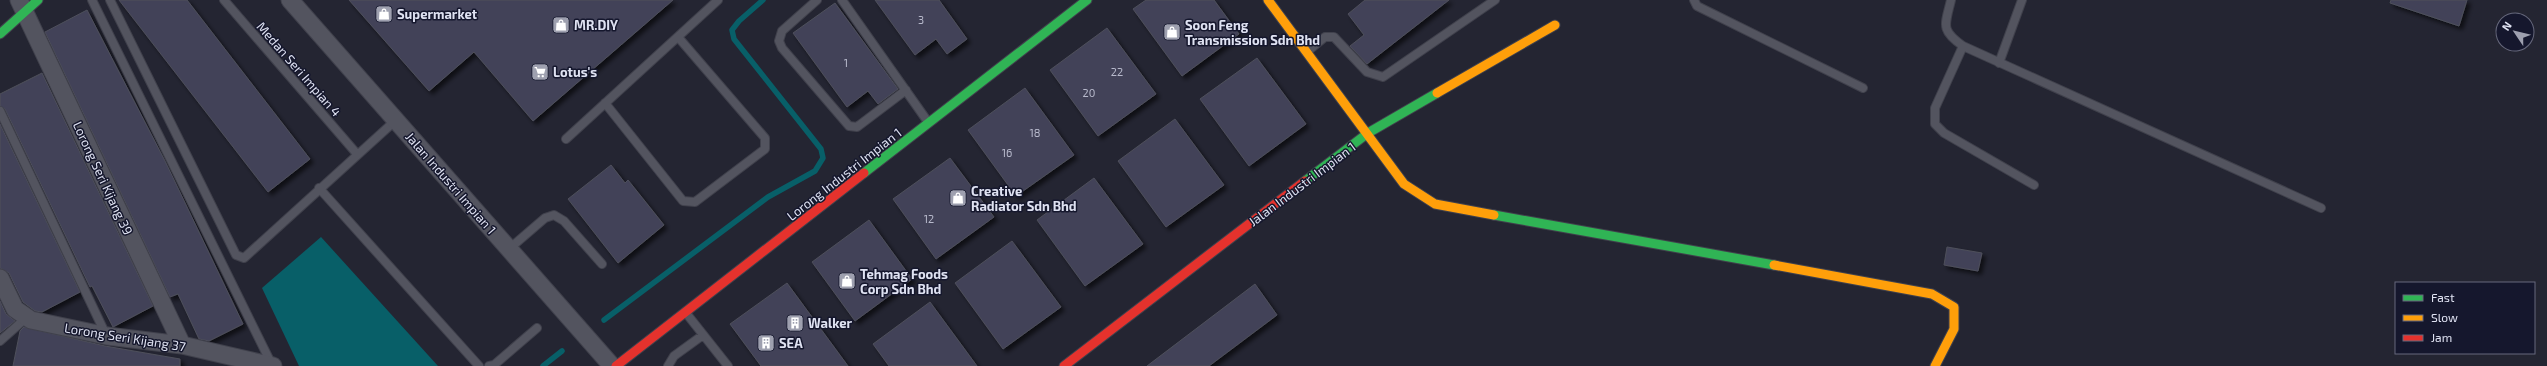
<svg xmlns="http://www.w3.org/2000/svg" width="2547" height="366" viewBox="0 0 2547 366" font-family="'Exo 2',sans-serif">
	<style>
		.water { fill: #085f68 }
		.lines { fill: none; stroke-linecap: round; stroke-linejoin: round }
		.stream { stroke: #085f68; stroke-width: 5.5 }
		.building { fill: #424358; stroke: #4e4f5b; filter: url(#shadow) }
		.lane-casing { stroke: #40414c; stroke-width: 10 }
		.street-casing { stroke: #40414c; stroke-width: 19 }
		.fast-casing { stroke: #40414c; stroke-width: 11 }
		.slow-casing { stroke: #40414c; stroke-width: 11 }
		.jam-casing { stroke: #40414c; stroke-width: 11 }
		.lane { stroke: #53545f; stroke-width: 8 }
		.street { stroke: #53545f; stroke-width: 17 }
		.fast { stroke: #30b455; stroke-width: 9 }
		.slow { stroke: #ff9f0a; stroke-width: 9 }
		.jam { stroke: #e5322d; stroke-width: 9 }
		.labels { text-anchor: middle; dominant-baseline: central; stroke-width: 3; stroke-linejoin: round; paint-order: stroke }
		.number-label { font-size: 11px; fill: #b8bacc }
		.poi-label { font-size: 13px; font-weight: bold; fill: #dfe2f2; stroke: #15172d; text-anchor: start }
		.street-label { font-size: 13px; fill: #dfe2f2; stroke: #15172d }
	</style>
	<defs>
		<filter id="shadow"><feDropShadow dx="3.5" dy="3.5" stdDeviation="2" flood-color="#0009"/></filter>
	</defs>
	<rect width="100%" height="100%" fill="#242532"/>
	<path class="water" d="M321,237L438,366H299L262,288Z"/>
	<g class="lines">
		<path class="stream" d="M604,320L768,197L815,171L823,158L821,149L734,39L732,30L739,21L763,0
			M543,366L562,351"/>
	</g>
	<path class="building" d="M119,0H187L310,159L268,192Z
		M349,0H673L533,121L474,52L429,91Z
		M875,0H939L967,39L947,54L936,39L915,55Z
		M1146,0H1214L1239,34L1182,76L1133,9Z
		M1365,0H1449L1367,64L1350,46L1364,35L1348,14Z
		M2391,0H2467L2459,26L2390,3Z
		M835,3L898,89L878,104L868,91L847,107L793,33Z
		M87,10L165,161L243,324L209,341L199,339L178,294L170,297L45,32Z
		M1107,28L1156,94L1098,136L1050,70Z
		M1257,58L1306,124L1249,166L1200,99Z
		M42,73L153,306L113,327L92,286L90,287L5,109L0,106V94Z
		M1025,88L1074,155L1016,196L968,130Z
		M1175,119L1224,185L1166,227L1118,161Z
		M0,124L80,292L42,312L35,311L23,302L9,273L0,268Z
		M950,158L994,217L936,259L893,199Z
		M611,165L625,183L628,180L664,225L618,263L568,199Z
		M1094,178L1143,244L1085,286L1037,220Z
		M869,220L912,279L855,321L812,262Z
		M1012,241L1061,307L1003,349L955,283Z
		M1947,247L1982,253L1978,271L1944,265Z
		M787,283L848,366H761L730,324Z
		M1255,284L1277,315L1209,366H1147Z
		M0,301L6,314L15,321L0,333Z
		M930,302L977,366H889L873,344Z
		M24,327L105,346L180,359V366H13L20,331Z"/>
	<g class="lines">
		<defs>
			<path id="lane" d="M92,0L272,365
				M110,0L236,255L244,258L396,120
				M224,0L357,154
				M817,0L782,31L779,41L782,48L849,126L857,127L906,90
				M842,0L928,122
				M1694,0L1697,6L1863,88
				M1951,0C1945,25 1940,30 1963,46L2321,208
				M1963,46L1935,108V124L1944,133L2034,185
				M1308,51L1325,37H1334L1367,72L1383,77L1495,0
				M1999,63L2022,0
				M605,103L683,201L695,202L765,149V138L678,37
				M0,111L106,335
				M566,139L718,0
				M319,188L479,366
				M509,249L545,218L554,215L564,221L602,264
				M686,313L728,366
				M0,341L26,318
				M489,366L494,365L537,328
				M668,366L674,356L703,335"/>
			<path id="street" d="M19,0L182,345
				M290,0L612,366
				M0,278L15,309L31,320L107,336L182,345L273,366"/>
			<path id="fast" d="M0,34L38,0
				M864,173L1087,0
				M1305,181L1368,133L1437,93
				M1494,215L1774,265"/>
			<path id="slow" d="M1268,0L1404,184L1435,204L1494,215
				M1437,93L1555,25
				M1774,265L1932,294L1954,307V329L1935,366"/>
			<path id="jam" d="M616,366L864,173
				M1064,366L1305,181"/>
		</defs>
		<use href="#lane" class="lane-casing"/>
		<use href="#street" class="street-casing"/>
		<use href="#fast" class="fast-casing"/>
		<use href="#slow" class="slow-casing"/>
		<use href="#jam" class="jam-casing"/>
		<use href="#lane" class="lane"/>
		<use href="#street" class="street"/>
		<use href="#fast" class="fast"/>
		<use href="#slow" class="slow"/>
		<use href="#jam" class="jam"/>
	</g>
	<defs>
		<symbol id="shop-square" viewBox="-11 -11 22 22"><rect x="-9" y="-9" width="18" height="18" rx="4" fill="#9ea0af" stroke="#15172d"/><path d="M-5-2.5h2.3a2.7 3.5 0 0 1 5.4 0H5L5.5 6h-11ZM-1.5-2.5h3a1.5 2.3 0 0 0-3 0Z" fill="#fff"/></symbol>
		<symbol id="supermarket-square" viewBox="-11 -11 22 22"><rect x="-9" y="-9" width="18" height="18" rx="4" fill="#9ea0af" stroke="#15172d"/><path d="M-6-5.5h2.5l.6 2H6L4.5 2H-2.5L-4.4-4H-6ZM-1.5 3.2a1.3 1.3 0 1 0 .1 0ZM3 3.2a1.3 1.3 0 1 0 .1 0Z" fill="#fff"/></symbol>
		<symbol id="building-square" viewBox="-11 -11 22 22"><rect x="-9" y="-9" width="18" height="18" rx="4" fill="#9ea0af" stroke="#15172d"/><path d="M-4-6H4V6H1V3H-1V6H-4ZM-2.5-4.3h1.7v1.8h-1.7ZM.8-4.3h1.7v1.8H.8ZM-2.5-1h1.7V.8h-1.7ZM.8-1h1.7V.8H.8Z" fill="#fff"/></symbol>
	</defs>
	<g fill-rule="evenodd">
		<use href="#shop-square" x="374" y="4" width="20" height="20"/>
		<use href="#shop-square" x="551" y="15" width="20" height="20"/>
		<use href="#shop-square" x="1162" y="22" width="20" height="20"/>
		<use href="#supermarket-square" x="530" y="62" width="20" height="20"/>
		<use href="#shop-square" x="948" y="188" width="20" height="20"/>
		<use href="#shop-square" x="837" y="271" width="20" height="20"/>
		<use href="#building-square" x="785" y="313" width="20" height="20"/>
		<use href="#building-square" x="756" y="333" width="20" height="20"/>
	</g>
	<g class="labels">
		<g class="number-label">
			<text x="921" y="19">3</text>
			<text x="846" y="62">1</text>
			<text x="1117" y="71">22</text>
			<text x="1089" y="92">20</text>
			<text x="1035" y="132">18</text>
			<text x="1007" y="152">16</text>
			<text x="929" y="218">12</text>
		</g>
		<g class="poi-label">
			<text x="397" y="14">Supermarket</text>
			<text x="574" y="25">MR.DIY</text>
			<text x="1185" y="25">Soon Feng<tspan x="1185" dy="15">Transmission Sdn Bhd</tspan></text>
			<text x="553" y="72">Lotus's</text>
			<text x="971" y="191">Creative<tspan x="971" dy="15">Radiator Sdn Bhd</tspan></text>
			<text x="860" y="274">Tehmag Foods<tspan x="860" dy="15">Corp Sdn Bhd</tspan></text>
			<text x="808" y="323">Walker</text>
			<text x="779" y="343">SEA</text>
		</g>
		<g class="street-label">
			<text transform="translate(299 69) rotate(49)">Medan Seri Impian 4</text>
			<text transform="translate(844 174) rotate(-38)">Lorong Industri Impian 1</text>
			<text transform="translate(103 178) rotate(65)">Lorong Seri Kijang 39</text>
			<text transform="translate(451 183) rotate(49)">Jalan Industri Impian 1</text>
			<text transform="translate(1302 184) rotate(-37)">Jalan Industri Impian 1</text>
			<text transform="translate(125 337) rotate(9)">Lorong Seri Kijang 37</text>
		</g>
	</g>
	<rect x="2395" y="282" width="140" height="72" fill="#15172d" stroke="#66687c"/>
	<rect x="2403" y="295" width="20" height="6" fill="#30b455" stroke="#66687c"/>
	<text x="2431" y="302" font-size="12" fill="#dfe2f2">Fast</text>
	<rect x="2403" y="315" width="20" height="6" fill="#ff9f0a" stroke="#66687c"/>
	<text x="2431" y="322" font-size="12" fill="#dfe2f2">Slow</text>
	<rect x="2403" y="335" width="20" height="6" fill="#e5322d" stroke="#66687c"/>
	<text x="2431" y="342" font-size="12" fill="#dfe2f2">Jam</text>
	<g transform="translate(2515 32) rotate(305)"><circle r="19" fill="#15172d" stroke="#66687c"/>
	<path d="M0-3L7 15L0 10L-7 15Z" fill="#9ea0af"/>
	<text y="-6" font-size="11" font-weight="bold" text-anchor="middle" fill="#dfe2f2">N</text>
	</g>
</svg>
